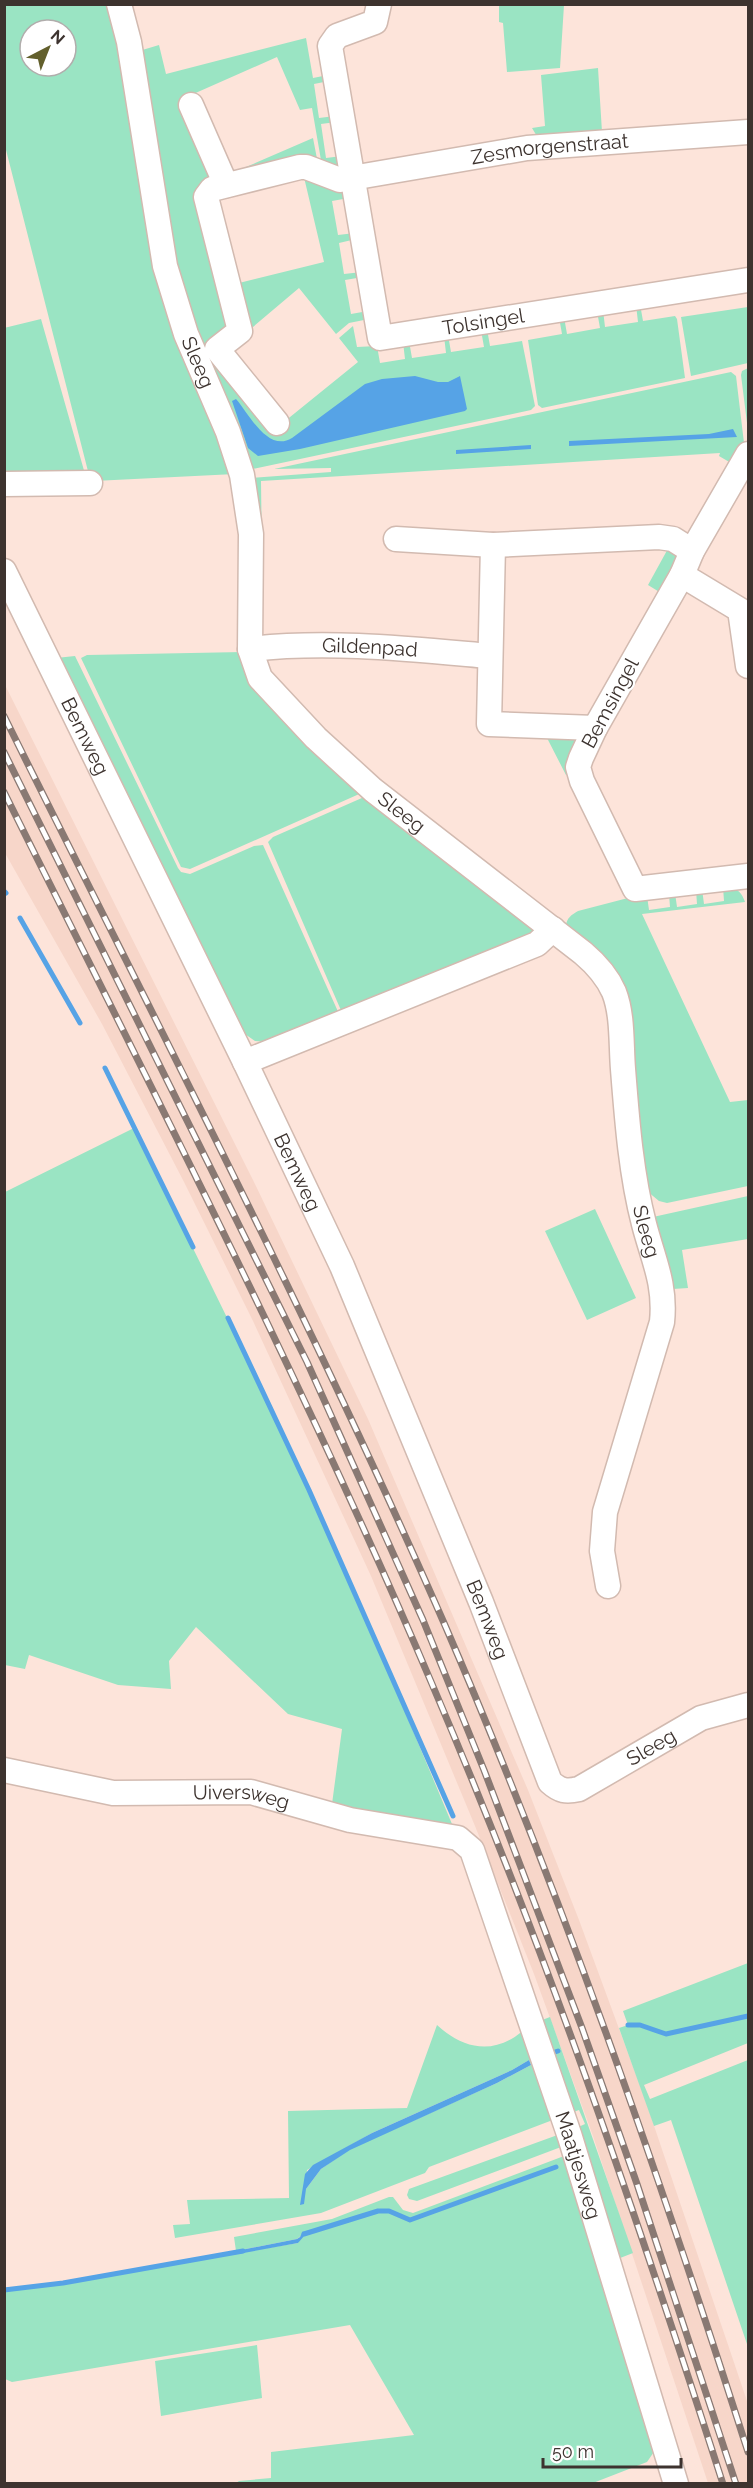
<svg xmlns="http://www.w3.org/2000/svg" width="753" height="2488" viewBox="0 0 753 2488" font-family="Raleway,sans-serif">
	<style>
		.built { fill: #f7d6c9 }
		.green { fill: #9ae4c3; fill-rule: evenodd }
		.water { fill: #56a3e6 }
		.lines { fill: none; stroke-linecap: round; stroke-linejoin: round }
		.stream { stroke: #56a3e6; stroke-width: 5 }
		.minor-casing { stroke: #d2bab0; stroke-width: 27 }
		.minor { stroke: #fff; stroke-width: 24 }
		.rail-casing { stroke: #897973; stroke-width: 7 }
		.rail { stroke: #fff; stroke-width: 4.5; stroke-dasharray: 14; stroke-linecap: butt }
		.labels { text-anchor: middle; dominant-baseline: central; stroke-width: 4.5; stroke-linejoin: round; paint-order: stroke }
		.street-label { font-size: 20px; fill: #3d332f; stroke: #fff }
	</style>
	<rect width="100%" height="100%" fill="#fde4da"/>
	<path class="built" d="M4,683L253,1180L368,1419L528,1790L579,1920L646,2102L748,2404V2483H708L593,2136L534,1974L475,1826L371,1576L253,1321L184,1182L102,1024L5,853Z"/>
	<path class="green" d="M4,5H115L137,139L235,474L94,481L90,479L5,146ZM30,30H66V66H30Z
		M499,5H564L560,68L507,72L503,23L499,22Z
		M306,38L313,78L328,75L329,81L314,84L319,118L335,116L336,122L321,124L326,158L342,156V163L337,169L322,166L312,108L300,110L277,57L182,99L213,182L199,186L233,326L201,354L185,314L139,51L159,45L166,74Z
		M598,68L602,132L538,138L532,128L545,126L541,75Z
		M313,138L318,164L232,173Z
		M303,173L347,191L349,198L332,201L338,235L355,233L356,239L339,243L344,274L362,272L363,277L345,280L351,314L368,311L369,319L349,323L336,334L299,288L247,332L235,284L324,262Z
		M640,304L643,321L675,316L677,319L685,378L542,408L538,405L528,340L562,334L559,317H564L567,334L600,328L597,311L603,310L605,327L638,322L636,305Z
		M748,307V363L691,376L681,317Z
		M41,319L85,474L5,477L4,328Z
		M353,326L357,347L377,346L380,363L405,359L403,342L409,341L412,358L446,353L444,336L448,335L451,352L484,347L481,330L487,329L490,346L522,341L535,406L531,410L248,470L206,356L211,352L274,430L358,362L339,338Z
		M748,368V431L741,375L742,371Z
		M731,372L736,376L744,443L731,463L719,456L720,453L261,481L262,560L259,634L266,642H262L255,635L257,536L250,478L331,472V468L274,469Z
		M670,545L678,560L661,593L648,585Z
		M243,652L366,791L190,869L181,867L81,658L87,655Z
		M75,656L178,868L181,872L190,874L254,846L263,845L340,1016L267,1042L255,1041L242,1032L56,658Z
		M546,736L573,737L576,742L570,772L566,775Z
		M371,794L533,920L535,934L343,1015L268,842L273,837Z
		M723,887C736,888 741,890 745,902L642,914L730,1102L748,1100V1186L667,1203L659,1201L647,1191L625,1029L566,925C567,918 571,915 578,911L628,898L647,896L649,910L670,907L669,894L675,893L677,907L697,904L696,890L702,889L704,904L724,901Z
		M134,1128L291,1448L380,1652L452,1824L402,1822L332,1804L342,1729L288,1714L196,1627L169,1661L171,1689L118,1685L29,1655L25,1669L5,1665V1192Z
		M748,1196V1239L682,1250L688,1288L673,1289L653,1217Z
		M595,1209L636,1298L587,1320L545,1231Z
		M748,1963V2043L644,2085L650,2099L748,2060V2347L671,2120L654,2126L619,2028L628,2025L623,2011Z
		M550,2017L633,2253L615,2260L574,2129L585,2124L579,2110L568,2114L537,2022Z
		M437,2025C466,2052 499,2055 528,2026L558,2118L429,2167L425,2173L321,2213L175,2238L173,2225L190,2224L187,2200L289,2198L288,2111L407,2108ZM529,2060L531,2065L497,2083L350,2149L321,2169L306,2189L307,2170L372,2133L512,2070Z
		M563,2133L561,2147L417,2201L409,2199L407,2195L409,2189Z
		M564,2156L658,2446L647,2462L593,2483H236L239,2481L271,2478V2452L414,2435L350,2325L12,2382L5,2379V2291L298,2243L302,2235L297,2239L236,2251L234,2237L332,2219L389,2197H393L403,2210L413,2213Z
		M257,2345L262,2398L161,2416L155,2361Z"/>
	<path class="water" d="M415,376L438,382H448L460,376L467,409L465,411L300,449L258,456L248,448L232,401L236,399C249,414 268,453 292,438L365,384L382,379Z
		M733,429L737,437L569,446V441L709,434Z
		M531,445V449L456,454V450Z
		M529,2060L531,2065L497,2083L350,2150L321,2169L306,2189L304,2204L300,2205L305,2174L313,2165L372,2133L512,2070Z
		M303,2231L305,2235L298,2243L238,2254L236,2251L297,2239L300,2237Z"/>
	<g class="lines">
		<path class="stream" d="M4,891L6,893
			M20,918L80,1023
			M105,1068L193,1247
			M228,1318L309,1490L453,1816
			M628,2025H640L666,2034L748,2016
			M555,2052L558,2051
			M304,2234L378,2211H389L410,2220L556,2167
			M4,2290L63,2283L243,2251"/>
		<defs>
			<g id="minor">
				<path id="s1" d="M119,4L129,42L165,266L186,334L228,432L242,475L251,534L250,649L260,678L316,738L373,790L583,953C596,964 607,976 614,992C623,1015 621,1044 623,1069C627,1120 631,1174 644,1224C653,1259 666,1284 662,1322L605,1512L602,1551L608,1586"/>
				<path id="s2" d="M379,4L375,22L337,36L330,46L380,338L748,280"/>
				<path d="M191,105L226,185"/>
				<path id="s3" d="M277,423L217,349L240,331L206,197L212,189L300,167H306L340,180L527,148L748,132"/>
				<path d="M748,454L692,551L682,575L595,728L581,758L578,767L582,781L635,889L748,876"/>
				<path d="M4,484L90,483"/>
				<path d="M396,539L493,545L659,537L673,539L692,551"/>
				<path d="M493,545L489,724L595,728"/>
				<path id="s4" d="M4,571L245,1062L342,1266L481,1602L550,1782C560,1791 566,1792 579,1789L701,1718L748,1705"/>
				<path d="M682,575L740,610L748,666"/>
				<path id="s5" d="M250,649C329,640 410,649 489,656"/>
				<path d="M245,1062L537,944L553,929"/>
				<path id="s6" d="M4,1770L113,1793L251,1792L350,1820L458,1838L472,1850L570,2137L676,2484"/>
			</g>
		</defs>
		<use href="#minor" class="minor-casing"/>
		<use href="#minor" class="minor"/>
		<defs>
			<path id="rail" d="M4,716C153,1017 309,1315 444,1623C561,1893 658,2171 748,2452
				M4,752L307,1362L423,1620L484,1770L582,2028L637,2184L736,2484
				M4,792C151,1088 303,1381 432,1684C544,1945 636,2213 723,2484"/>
		</defs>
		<use href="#rail" class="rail-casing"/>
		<use href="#rail" class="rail"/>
	</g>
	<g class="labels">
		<g class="street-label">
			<text stroke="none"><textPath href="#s3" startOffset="618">Zesmorgenstraat</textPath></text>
			<text stroke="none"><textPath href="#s2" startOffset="472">Tolsingel</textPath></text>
			<text stroke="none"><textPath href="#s1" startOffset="368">Sleeg</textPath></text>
			<text stroke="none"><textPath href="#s5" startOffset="120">Gildenpad</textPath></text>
			<text transform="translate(610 703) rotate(-62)">Bemsingel</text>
			<text stroke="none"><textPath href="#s4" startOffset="184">Bemweg</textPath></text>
			<text stroke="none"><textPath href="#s1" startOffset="890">Sleeg</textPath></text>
			<text stroke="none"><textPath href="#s4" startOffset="669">Bemweg</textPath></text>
			<text stroke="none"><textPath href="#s1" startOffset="1412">Sleeg</textPath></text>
			<text stroke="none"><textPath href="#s4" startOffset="1155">Bemweg</textPath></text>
			<text stroke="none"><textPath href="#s4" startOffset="1444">Sleeg</textPath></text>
			<text stroke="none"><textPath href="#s6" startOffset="240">Uiversweg</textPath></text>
			<text stroke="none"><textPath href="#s6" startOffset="813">Maatjesweg</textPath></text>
		</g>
	</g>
	<rect width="753" height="2488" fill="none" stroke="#3d332f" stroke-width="12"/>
	<g transform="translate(48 48) rotate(42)"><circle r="28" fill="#ffffff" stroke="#b1adac" stroke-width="1.5"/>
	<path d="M0-4.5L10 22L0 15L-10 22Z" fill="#625f2c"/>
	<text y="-9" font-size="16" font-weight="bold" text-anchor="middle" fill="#3d332f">N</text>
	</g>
	<path d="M543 2458v9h138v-9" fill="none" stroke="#3d332f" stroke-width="3"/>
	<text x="552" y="2458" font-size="18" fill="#3d332f" stroke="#ffffff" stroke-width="4.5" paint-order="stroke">50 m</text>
</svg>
